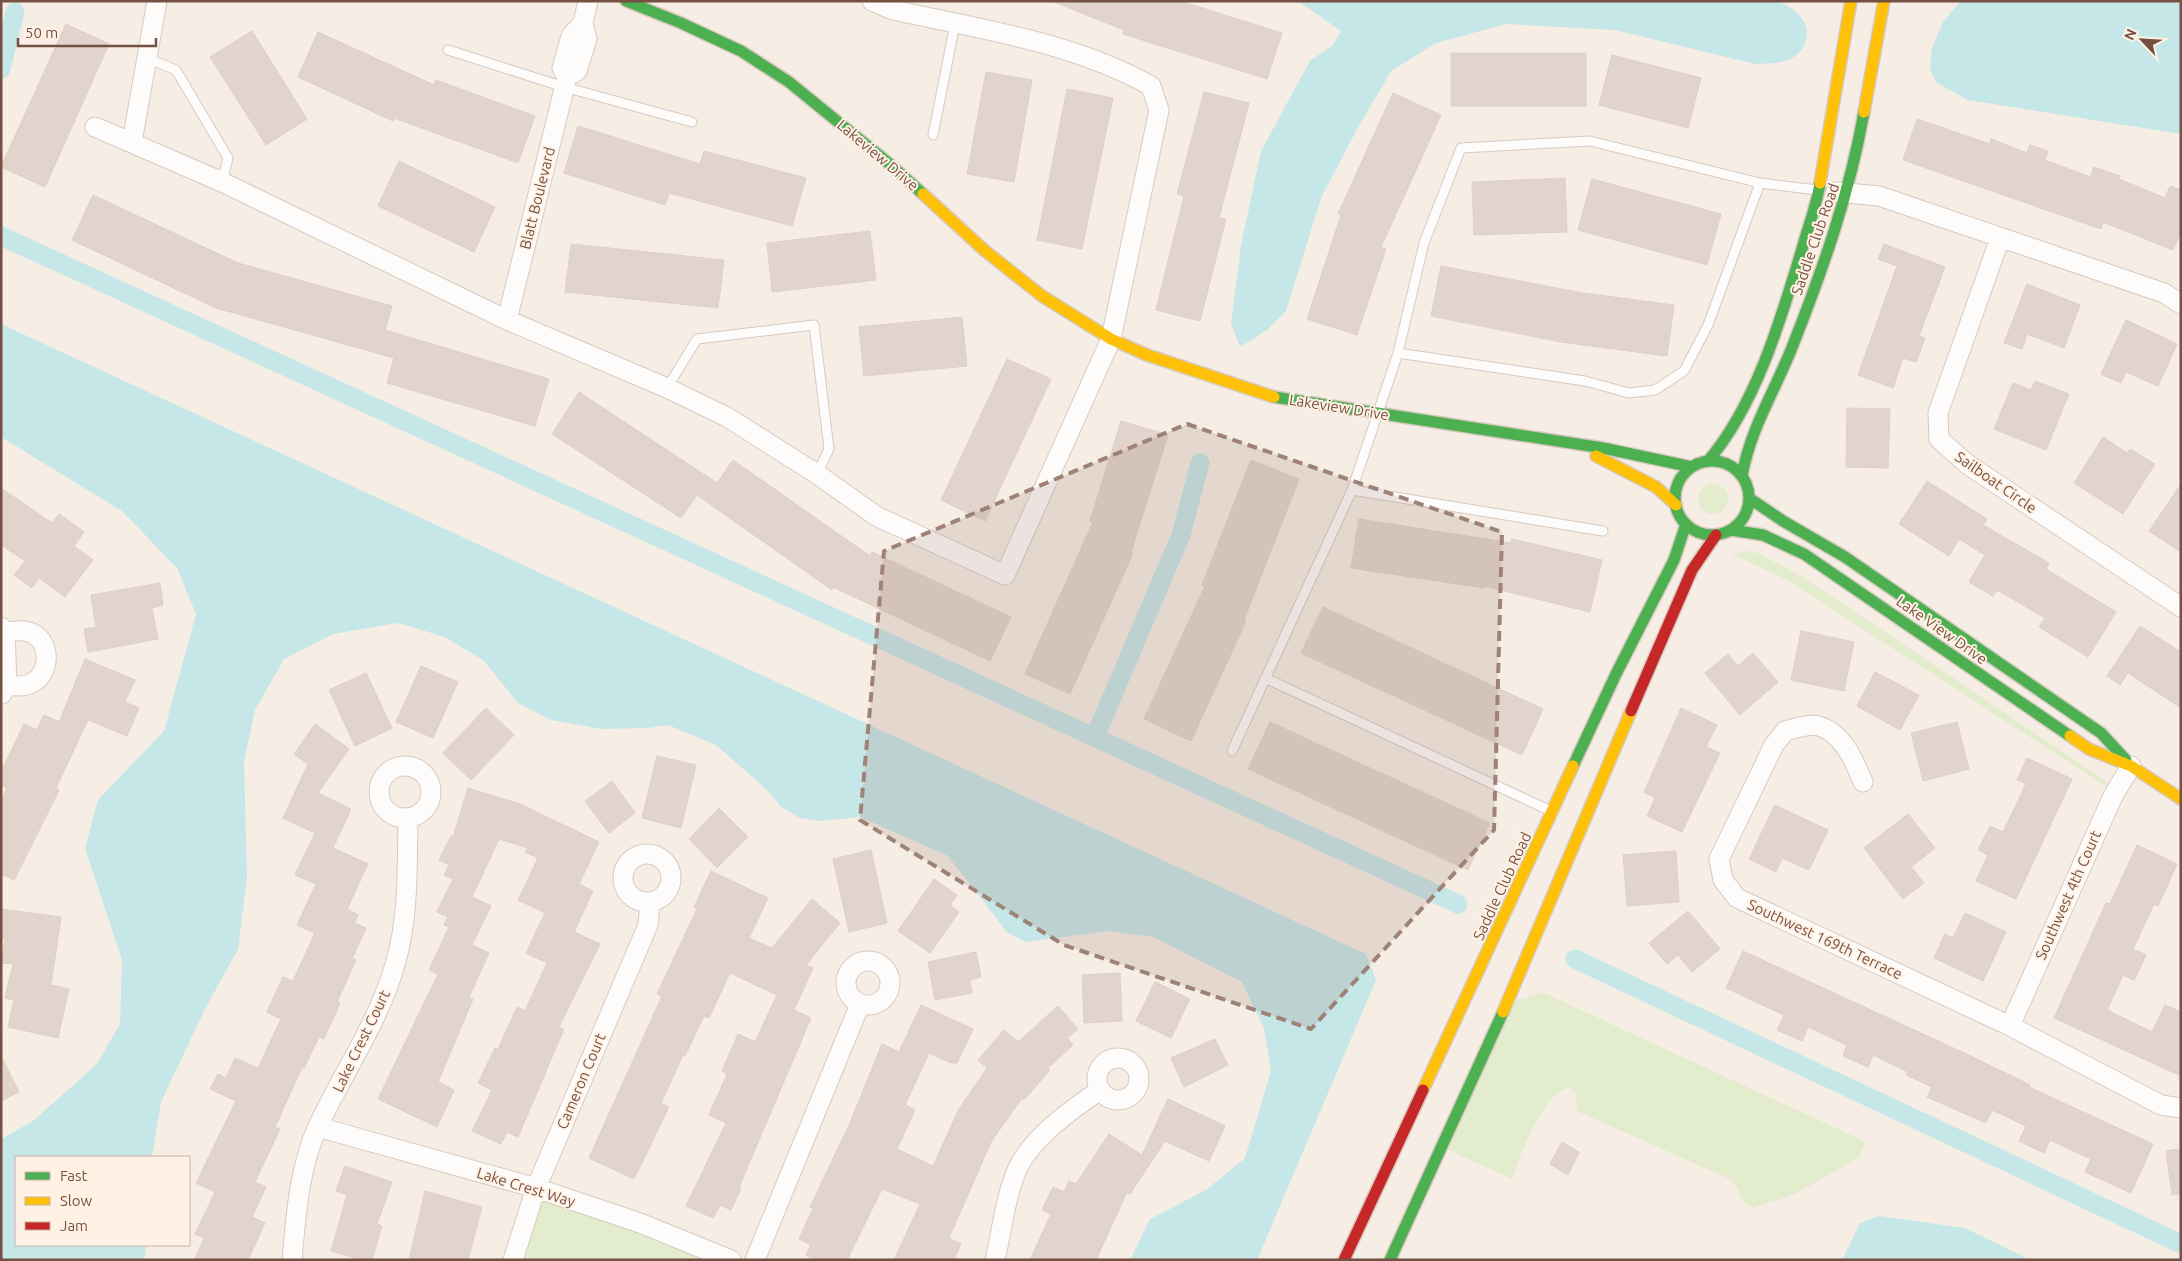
<svg xmlns="http://www.w3.org/2000/svg" width="2182" height="1261" viewBox="0 0 2182 1261" font-family="Ubuntu,sans-serif">
	<style>
		.green { fill: #e3eccd }
		.water { fill: #c5e7e7 }
		.lines { fill: none; stroke-linecap: round; stroke-linejoin: round }
		.canal { stroke: #c5e7e7; stroke-width: 19 }
		.building { fill: #e2d4cc; stroke: #dfcfc6 }
		.lane-casing { stroke: #d7cac2; stroke-width: 11 }
		.street-casing { stroke: #d7cac2; stroke-width: 21 }
		.fast-casing { stroke: #d7c9c1; stroke-width: 14 }
		.slow-casing { stroke: #d7c9c1; stroke-width: 14 }
		.jam-casing { stroke: #d7c9c1; stroke-width: 14 }
		.lane { stroke: #fefcfb; stroke-width: 9 }
		.street { stroke: #fefcfb; stroke-width: 19 }
		.fast { stroke: #4caf50; stroke-width: 11 }
		.slow { stroke: #ffc107; stroke-width: 11 }
		.jam { stroke: #c62828; stroke-width: 11 }
		.marked { fill: #9e8276; fill-opacity: 0.2; stroke: #9e8276; stroke-width: 4; stroke-dasharray: 10 6; stroke-linejoin: round }
		.labels { text-anchor: middle; dominant-baseline: central; stroke-width: 4; stroke-linejoin: round; paint-order: stroke }
		.street-label { font-size: 15px; fill: #755144; stroke: #fff2e4 }
	</style>
	<rect width="100%" height="100%" fill="#f6ede4"/>
	<path class="green" d="M1698 499a15 15 0 1 1 30 0a15 15 0 1 1-30 0Z
		M1747,551L1758,553L1806,579L2118,789L2115,792L1787,580L1732,554Z
		M1542,992L1866,1142L1858,1158L1795,1194L1753,1208L1745,1203L1732,1180L1577,1111L1576,1094L1570,1088C1542,1092 1520,1156 1512,1179L1442,1147L1507,1004Z
		M536,1188L731,1260H513Z"/>
	<path class="water" d="M1298,1H1777C1796,8 1814,24 1804,45C1801,51 1797,56 1790,59C1780,64 1767,63 1755,64L1615,30L1506,24L1436,43L1391,71L1356,131L1321,198L1286,311L1267,330L1240,347L1231,323L1241,246L1261,151L1310,61L1333,45L1341,31Z
		M1961,1H2181V134L1968,100L1937,83L1930,69L1932,48L1943,22Z
		M1,324L1366,954L1376,980L1257,1260H1130L1150,1219L1206,1190L1245,1158L1271,1071L1264,1029L1242,982L1153,937L1109,931L1025,942L1007,932L948,856L860,817L821,821L800,818L781,807L766,789L716,745L668,725L647,728L602,729L551,720L518,703L484,661L445,637L398,623L333,634L284,659L255,710L244,761L247,877L238,949L204,1011L161,1102L152,1157H16V1245H146L144,1260H1V1139L33,1121L97,1064L120,1024L122,960L85,848L98,800L164,731L196,614L177,568L122,511L1,437Z
		M1880,1216L1965,1228L2030,1260H1842L1860,1223Z"/>
	<g class="lines">
		<path class="canal" d="M1,69L15,12
			M1,236L1458,904
			M1095,737L1181,535L1200,463
			M1575,959L2181,1244"/>
	</g>
	<path class="building" d="M1052,1H1180L1282,33L1267,79L1123,34L1124,30Z
		M66,24L109,44L45,187L1,167Z
		M252,31L307,119L266,145L210,57Z
		M318,32L434,85L436,80L535,116L518,163L394,118L393,121L298,77Z
		M1451,53H1586V106H1451Z
		M1612,55L1701,78L1688,128L1599,105Z
		M986,72L1032,80L1014,182L967,174Z
		M1067,89L1113,98L1082,249L1037,240Z
		M1204,92L1249,103L1219,218L1226,219L1200,321L1156,310L1184,196L1177,194Z
		M1393,93L1441,115L1381,247L1386,249L1357,335L1307,319L1341,215L1338,214Z
		M1917,119L1990,144L1991,139L2027,153L2030,145L2048,151L2045,160L2090,177L2094,167L2120,176L2119,179L2165,198L2170,186L2181,190V232L2173,250L2103,222L2101,229L1903,160Z
		M578,126L700,164L704,151L806,178L792,226L669,193L665,205L564,173Z
		M399,161L495,207L474,252L378,206Z
		M1565,178L1567,232L1474,235L1472,182Z
		M1592,179L1721,214L1707,265L1578,230Z
		M93,195L238,263L392,306L385,330L549,379L535,426L387,383L394,358L216,308L72,240Z
		M870,231L876,280L772,292L767,243Z
		M571,244L724,260L718,308L565,292Z
		M1884,244L1945,267L1919,336L1925,338L1916,362L1903,358L1893,388L1858,375L1897,266L1878,259Z
		M1441,266L1583,293L1674,305L1667,356L1561,342L1431,316Z
		M2027,284L2080,305L2064,348L2027,334L2022,349L2004,343Z
		M962,317L967,366L864,376L859,327Z
		M2126,320L2177,344L2158,386L2126,372L2121,383L2101,374Z
		M1007,359L1051,379L985,521L941,500Z
		M2035,381L2069,394L2046,450L1994,429L2013,383L2031,390Z
		M579,392L717,483L733,460L870,556L872,552L1011,617L990,661L833,587L832,590L697,495L681,518L552,434Z
		M1847,408L1890,409L1888,468L1846,467Z
		M1121,421L1168,435L1131,552L1133,553L1070,694L1025,674L1093,522L1090,521Z
		M2103,437L2127,453L2130,449L2155,464L2123,514L2074,483Z
		M1251,460L1299,479L1244,620L1246,621L1191,741L1144,719L1205,586L1202,585Z
		M1927,481L1987,519L1983,525L2049,563L2046,569L2116,612L2088,657L2039,627L2045,618L1997,590L1993,596L1969,582L1985,555L1959,539L1949,556L1899,524Z
		M2181,484V552L2149,531Z
		M1,488L52,523L59,514L84,532L74,546L93,560L65,597L39,578L32,588L14,575L25,561L1,545Z
		M1359,519L1511,543L1512,539L1602,560L1590,612L1484,586V588L1351,568Z
		M160,583L163,605L152,608L158,639L88,652L84,629L96,627L91,595Z
		M1323,607L1543,709L1522,755L1301,653Z
		M2140,626L2181,652V708L2128,673L2120,685L2107,676Z
		M1801,631L1854,642L1844,691L1791,680Z
		M1753,653L1778,682L1740,715L1705,673L1728,654L1738,666Z
		M85,659L135,680L125,702L139,708L127,736L88,720L56,788L59,790L14,880L1,874V800L7,788L1,785V772L24,724L37,730L44,715L59,722Z
		M421,666L458,682L433,738L396,722Z
		M1875,672L1919,695L1900,730L1857,706Z
		M366,673L392,728L355,746L329,690Z
		M486,708L514,735L471,780L443,753Z
		M1681,708L1717,725L1706,747L1720,753L1682,832L1647,816L1655,798L1644,792Z
		M1270,722L1490,823L1468,870L1248,769Z
		M1957,722L1969,769L1923,781L1911,733Z
		M315,724L349,749L318,793L351,809L333,848L368,864L347,909L358,915L354,923L366,928L352,959L356,960L337,1002L340,1003L324,1039L319,1037L304,1068L302,1067L275,1127L280,1129L255,1182L266,1187L252,1217L265,1223L248,1260H194L204,1238L195,1234L215,1192L196,1183L236,1101L210,1089L218,1074L226,1078L235,1058L258,1068L281,1019L267,1012L283,977L293,981L315,933L297,925L316,884L295,875L315,833L283,818L308,764L294,754Z
		M657,756L696,765L681,828L642,818Z
		M2027,758L2072,779L2016,899L1976,881L1988,855L1978,850L1990,826L2003,832L2026,784L2017,780Z
		M612,781L635,813L609,833L585,801Z
		M468,788L520,804L599,842L579,884L593,891L574,932L600,944L559,1027L564,1029L518,1137L507,1132L501,1144L472,1131L492,1090L478,1083L495,1048L498,1049L517,1007L525,1011L547,963L526,953L545,913L518,900L538,858L525,852L528,848L499,839L472,897L491,906L472,945L489,953L469,997L473,999L438,1082L454,1090L437,1127L378,1099L438,974L429,970L449,927L444,925L448,917L437,912L453,879L444,875L449,865L439,860L451,836L453,837Z
		M1775,805L1828,830L1809,870L1782,858L1776,872L1749,859Z
		M719,808L748,837L717,868L689,839Z
		M1908,814L1935,848L1911,867L1924,883L1903,899L1864,848Z
		M2137,845L2177,864L2158,906L2154,904L2133,949L2146,955L2134,980L2123,975L2107,1010L2152,1032L2165,1005L2181,1012V1076L2054,1018L2106,903L2110,904Z
		M871,850L887,923L849,932L833,859Z
		M1676,851L1679,902L1627,906L1623,855Z
		M711,871L768,898L749,938L772,948L812,899L840,923L806,965L813,968L794,1010L811,1018L739,1187L741,1188L731,1210L720,1205L713,1218L686,1206L726,1123L709,1115L727,1074L722,1071L738,1034L755,1042L777,995L730,973L709,1018L704,1016L685,1056L683,1055L661,1103L669,1107L634,1179L589,1158L662,996L657,994L697,909L694,907Z
		M934,879L957,895L950,905L959,912L930,953L898,931Z
		M1,909L61,917L51,985L69,989L58,1038L8,1027L14,1000L5,998L13,964L1,963L5,938H1Z
		M1688,911L1720,949L1692,972L1678,955L1667,964L1649,943Z
		M1965,913L2006,932L1983,981L1934,958L1945,934L1953,938Z
		M1743,951L1975,1058L2030,1085L2029,1087L2153,1144L2131,1193L2085,1172L2091,1159L2050,1140L2044,1153L2019,1141L2026,1126L1992,1110L1986,1123L1927,1097L1932,1087L1906,1075L1908,1072L1873,1055L1868,1067L1843,1056L1847,1045L1808,1027L1802,1041L1777,1030L1784,1015L1726,988Z
		M976,952L981,977L970,980L972,993L935,1000L928,962Z
		M1120,973L1122,1021L1084,1023L1082,975Z
		M1155,982L1190,999L1171,1038L1136,1021Z
		M921,1005L973,1029L957,1063H951L929,1053L905,1105L915,1110L897,1149L933,1166L959,1109L987,1068L978,1060L1004,1030L1018,1042L1058,1006L1078,1029L1067,1038L1073,1045L1048,1068L1050,1070L1024,1100L1022,1098L991,1142L949,1238L961,1244L954,1260H894L920,1204L882,1189L847,1260H816L806,1255L811,1245L799,1239L813,1208L810,1207L850,1123L882,1044L899,1052Z
		M1215,1039L1228,1065L1184,1087L1171,1058Z
		M1,1056L19,1092L1,1101Z
		M1168,1099L1225,1126L1209,1161L1165,1141L1130,1194L1127,1192L1096,1260H1030L1051,1214L1042,1210L1053,1187L1064,1192L1069,1181L1076,1184L1109,1134L1142,1155Z
		M1562,1142L1579,1152L1568,1175L1550,1164Z
		M2181,1149V1194L2172,1195L2166,1151Z
		M345,1166L392,1182L377,1224L382,1226L372,1260H362L331,1251L347,1195L336,1191Z
		M425,1191L482,1207L468,1260H409Z"/>
	<g class="lines">
		<defs>
			<path id="lane" d="M448,50L564,87L692,122
				M147,58L176,70L228,158L222,182
				M933,135L955,24
				M1398,353L1585,381L1629,393L1655,390L1684,371L1708,325L1760,183
				M667,388L697,339L814,325L829,449L817,474
				M1352,490L1603,531
				M1265,678L1551,811
				M1232,751L1352,490L1398,353L1424,243L1461,148L1590,141L1760,183L1817,190"/>
			<path id="street" d="M567,77L562,68L571,36L583,23L588,1
				M95,127L222,182L507,320L667,388L727,417L817,474L876,516L1005,575L1111,339L1159,110L1151,86C1072,42 980,29 893,10L872,1
				M132,142L157,1
				M1836,192L1879,196L2164,293L2181,304
				M2000,238L1938,413L1939,439L1967,464L2181,607
				M507,320L567,77L577,71L587,39L583,23
				M1,627L5,632L7,684L2,694
				M5,632C11,632 18,630 24,631C59,635 52,698 7,684
				M379 792a26 26 0 1 1 52 0a26 26 0 1 1-52 0Z
				M1863,782C1854,761 1844,734 1819,726C1809,723 1794,729 1785,731L1774,745L1719,859L1723,880L1737,898L2010,1026L2161,1105L2181,1108
				M623 878a24 24 0 1 1 48 0a24 24 0 1 1-48 0Z
				M846 983a22 22 0 1 1 44 0a22 22 0 1 1-44 0Z
				M2010,1026L2113,796L2131,766
				M1097 1079a21 21 0 1 1 42 0a21 21 0 1 1-42 0Z
				M318,1127L536,1188L640,1223L731,1260
				M292,1260C296,1215 299,1168 318,1126C344,1071 380,1020 396,961C409,915 407,865 408,818
				M513,1260L536,1188L648,925L650,902
				M755,1260L860,1004
				M995,1260C1002,1230 1005,1198 1017,1170C1031,1138 1072,1109 1100,1090"/>
			<path id="fast" d="M626,1L681,23L741,51L789,82L892,166L923,194
				M1274,397L1603,448L1692,467
				M1708,461C1756,405 1781,319 1802,249C1808,227 1817,205 1820,183
				M1675 498a37 37 0 1 1 74 0a37 37 0 1 1-74 0Z
				M1742,476C1750,429 1776,389 1793,345C1823,269 1850,192 1864,112
				M1749,498L1783,521L1845,557L2101,733L2126,760
				M1731,530L1763,535L1804,554L2070,736
				M1573,766L1616,674L1674,560L1686,524
				M1390,1260L1503,1012"/>
			<path id="slow" d="M1864,112L1884,1
				M1820,183L1851,1
				M923,194L984,250L1042,296L1111,339L1147,355L1274,397
				M1596,456L1656,487L1676,505
				M2070,736L2089,749L2131,766L2181,799
				M1503,1012L1631,711
				M1423,1090L1573,766"/>
			<path id="jam" d="M1631,711L1692,570L1716,535
				M1344,1260L1423,1090"/>
		</defs>
		<use href="#lane" class="lane-casing"/>
		<use href="#street" class="street-casing"/>
		<use href="#fast" class="fast-casing"/>
		<use href="#slow" class="slow-casing"/>
		<use href="#jam" class="jam-casing"/>
		<use href="#lane" class="lane"/>
		<use href="#street" class="street"/>
		<use href="#fast" class="fast"/>
		<use href="#slow" class="slow"/>
		<use href="#jam" class="jam"/>
	</g>
	<path class="marked" d="M1187,424L1502,532L1494,830L1311,1029L1064,945L860,820L884,551Z"/>
	<g class="labels">
		<g class="street-label">
			<text transform="translate(878 155) rotate(40)">Lakeview Drive</text>
			<text transform="translate(537 198) rotate(-76)">Blatt Boulevard</text>
			<text transform="translate(1815 239) rotate(-71)">Saddle Club Road</text>
			<text transform="translate(1339 407) rotate(9)">Lakeview Drive</text>
			<text transform="translate(1996 482) rotate(35)">Sailboat Circle</text>
			<text transform="translate(1942 630) rotate(35)">Lake View Drive</text>
			<text transform="translate(1502 886) rotate(-65)">Saddle Club Road</text>
			<text transform="translate(2068 895) rotate(-66)">Southwest 4th Court</text>
			<text transform="translate(1825 939) rotate(25)">Southwest 169th Terrace</text>
			<text transform="translate(361 1041) rotate(-64)">Lake Crest Court</text>
			<text transform="translate(581 1081) rotate(-67)">Cameron Court</text>
			<text transform="translate(526 1187) rotate(17)">Lake Crest Way</text>
		</g>
	</g>
	<rect width="2182" height="1261" fill="none" stroke="#755144" stroke-width="5"/>
	<rect x="15" y="1156" width="175" height="90" fill="#fff2e4" stroke="#c8b2a4"/>
	<rect x="25" y="1172" width="25" height="8" fill="#4caf50" stroke="#c8b2a4"/>
	<text x="60" y="1181" font-size="15" fill="#755144">Fast</text>
	<rect x="25" y="1197" width="25" height="8" fill="#ffc107" stroke="#c8b2a4"/>
	<text x="60" y="1206" font-size="15" fill="#755144">Slow</text>
	<rect x="25" y="1222" width="25" height="8" fill="#c62828" stroke="#c8b2a4"/>
	<text x="60" y="1231" font-size="15" fill="#755144">Jam</text>
	<g transform="translate(2142 40) rotate(295)" stroke="#fff2e4" stroke-width="4" paint-order="stroke">
	<path d="M0-4L9 19L0 12L-9 19Z" fill="#755144"/>
	<text y="-8" font-size="14" font-weight="bold" text-anchor="middle" fill="#755144">N</text>
	</g>
	<path d="M18 38v8h138v-8" fill="none" stroke="#755144" stroke-width="2.5"/>
	<text x="25" y="38" font-size="15" fill="#755144" stroke="#fff2e4" stroke-width="4" paint-order="stroke">50 m</text>
</svg>
